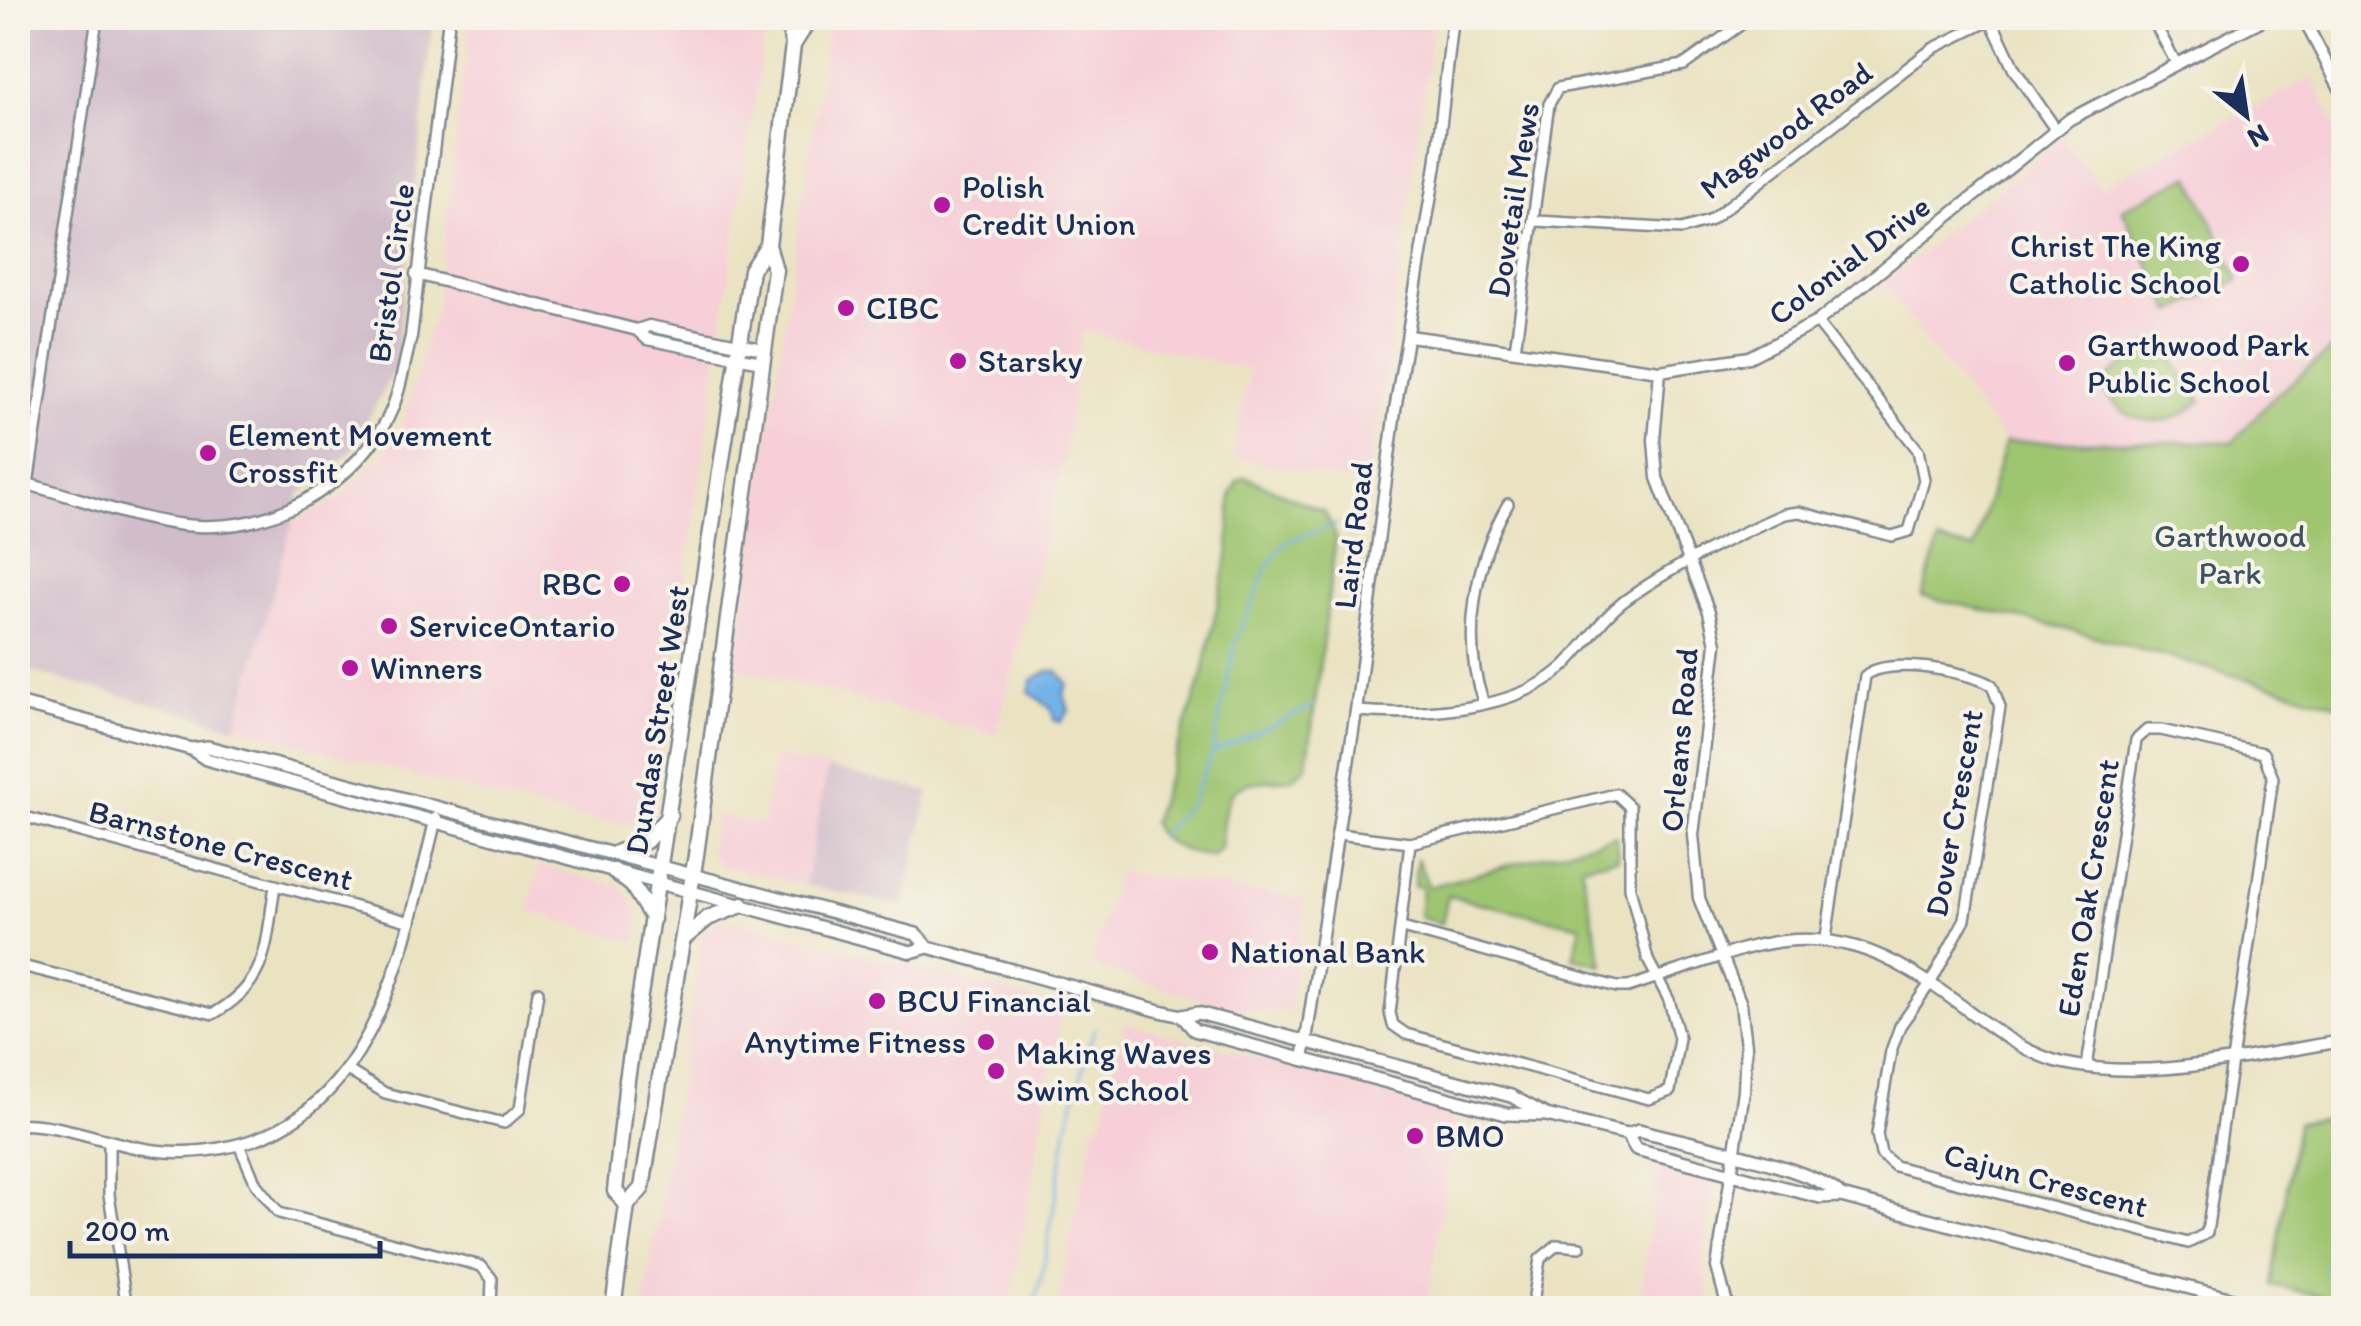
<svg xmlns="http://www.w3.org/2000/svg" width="2361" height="1326" viewBox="0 0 2361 1326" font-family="Itim,sans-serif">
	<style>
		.built { fill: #f6cfd8 }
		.industrial { fill: #d1bdca }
		.green { fill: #9ec570; stroke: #5c7a67; stroke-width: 2.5 }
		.water { fill: #73b2e7; stroke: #4770a2; stroke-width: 2.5 }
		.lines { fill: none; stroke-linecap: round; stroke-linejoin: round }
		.stream { stroke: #73b2e7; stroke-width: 2.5 }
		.minor-casing { stroke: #828990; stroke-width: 14 }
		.tertiary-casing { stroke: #828990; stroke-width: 15 }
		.secondary-casing { stroke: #828990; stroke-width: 16 }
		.primary-casing { stroke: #828990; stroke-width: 19 }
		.minor { stroke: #fff; stroke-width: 9 }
		.tertiary { stroke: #fff; stroke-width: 10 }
		.secondary { stroke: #fff; stroke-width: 11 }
		.primary { stroke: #fff; stroke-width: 14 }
		.poi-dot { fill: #b5179e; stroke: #f7f3e8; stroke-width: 4 }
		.labels { text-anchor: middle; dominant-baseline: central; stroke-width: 8; stroke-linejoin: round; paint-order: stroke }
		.street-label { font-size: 32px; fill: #1b2f5e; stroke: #f7f3e8 }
		.poi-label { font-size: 32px; fill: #1b2f5e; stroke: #f7f3e8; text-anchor: start }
		.park-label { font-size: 32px; fill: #3c5462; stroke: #f7f3e8 }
	</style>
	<rect width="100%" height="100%" fill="#f7f3e8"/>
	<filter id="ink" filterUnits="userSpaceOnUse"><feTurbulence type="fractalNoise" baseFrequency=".01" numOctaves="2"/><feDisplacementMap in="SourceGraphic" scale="20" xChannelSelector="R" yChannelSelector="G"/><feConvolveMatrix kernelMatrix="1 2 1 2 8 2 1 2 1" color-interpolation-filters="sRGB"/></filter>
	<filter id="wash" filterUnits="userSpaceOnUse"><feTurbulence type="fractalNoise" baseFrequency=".0048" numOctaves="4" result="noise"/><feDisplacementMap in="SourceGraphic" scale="40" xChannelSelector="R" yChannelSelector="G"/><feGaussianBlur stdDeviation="2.25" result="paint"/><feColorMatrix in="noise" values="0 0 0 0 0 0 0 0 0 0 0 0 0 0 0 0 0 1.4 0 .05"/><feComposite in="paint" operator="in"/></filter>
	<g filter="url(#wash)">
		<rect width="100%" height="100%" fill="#eae3c2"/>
		<path class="built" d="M470,18H767L652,806L625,825L551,812L236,727L290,525L338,500L385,453L403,424L437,304Z
			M829,18H1434L1383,397L1365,484L1232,457L1250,370L1082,330L1063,461L997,735L735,667Z
			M2312,77L2343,141V340L2274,397L2233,442H2005L1882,284L2063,138L2100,188Z
			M775,756L828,768L805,885L720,865L710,855L716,815L763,824Z
			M539,865L618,886L627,893L639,918L636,942L529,911Z
			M1118,872L1306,899L1289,1013L1227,1007L1095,967L1091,964Z
			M720,922H742L1062,1006L1010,1308H644L701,940L707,928Z
			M1125,1023L1456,1113L1427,1308H1057L1095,1124L1102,1123Z
			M1658,1166L1711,1179L1714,1184L1703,1263L1711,1307L1639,1308Z"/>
		<path class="industrial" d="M18,18H433L396,366L351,452L300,494L236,727L18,668Z
			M828,768L929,792L903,906L805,885Z"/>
		<path class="green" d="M2190,176L2239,280L2172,312L2122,209Z
			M2343,340V706L2075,631L1922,596L1939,542L1974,549L2005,442H2233L2274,397Z
			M2152,343L2162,344L2201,401C2166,433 2123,426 2100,384Z
			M1245,477L1325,512L1336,537L1307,766L1292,779C1227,783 1227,782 1220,849L1212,857C1190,854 1160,845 1152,823L1202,677L1229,550L1231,494L1237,481Z
			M1616,836L1618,858L1581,866L1603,965L1573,958L1581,926L1448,896L1442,924L1419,917L1422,887L1414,886L1417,858L1429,887Z
			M2343,1115H2344L2343,1301L2272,1285L2297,1123Z"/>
		<path class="water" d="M1048,671H1057L1068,684L1064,693L1069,711L1061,722L1054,720L1052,709L1029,692L1032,680Z"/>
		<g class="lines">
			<path class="stream" d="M1213,753L1314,706
				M1158,838L1190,803L1212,754L1236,640L1267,568L1286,542L1337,524
				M2325,1269L2344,1250
				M1033,1308L1042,1276L1068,1123L1094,1029"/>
		</g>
	</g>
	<g filter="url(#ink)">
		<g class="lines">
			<defs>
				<path id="minor" d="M2152,18L2176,63
					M1536,221L1682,229L1709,221L1932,49L1991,20
					M1515,350L1549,104L1558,88L1684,65L1750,18
					M28,484L97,18
					M1483,701C1461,639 1475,560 1508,504
					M1356,711C1418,716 1512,712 1561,669C1584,649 1598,621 1623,602C1666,570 1735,535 1784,514L1799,512L1892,536L1909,531L1924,480L1918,450L1817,322
					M18,815L411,922
					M1338,834L1410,843L1616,794L1630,807V888L1648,960L1669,1000L1679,1038L1670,1091L1649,1099L1406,1034L1393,1025L1390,1013L1410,843
					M1402,928L1617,987H1628L1725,955
					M1826,938L1865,676C1887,656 1967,671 1992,685L2000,707L1965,919L1931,982L1900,1026L1891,1051L1877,1134L1881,1154L1895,1166L2188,1243L2207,1233L2273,778L2263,753L2161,730H2147L2136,740L2087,1067
					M18,965L213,1014C270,982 265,945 275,886
					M347,1070L385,1093L504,1123L520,1109L538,992
					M109,1141V1195L127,1308
					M240,1147L256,1184L279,1213L481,1266L492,1279L491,1308
					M1532,1308L1540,1259L1557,1245L1580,1247"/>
				<path id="tertiary" d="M1990,18L2014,69L2056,130
					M2303,18L2344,96
					M416,274L637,330L647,339L761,362
					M637,330L649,326L763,349
					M1409,336L1660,371L1749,357L1817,322L2070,119L2266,18
					M1660,371L1654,440L1657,478L1709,612L1716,644L1693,835L1699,898L1741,1004L1746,1046L1744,1091L1717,1267L1728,1308
					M18,482C77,495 136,523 197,526C273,530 345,489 384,425C400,398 403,367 411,337L449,18
					M1725,955C1828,919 1888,950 1970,1012C1998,1033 2029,1055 2063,1063C2155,1083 2252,1054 2344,1041
					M1303,1060L1356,711L1395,410L1436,165L1453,18
					M18,1124C74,1123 126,1154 183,1152C370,1147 400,964 436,818"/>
				<path id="secondary" d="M18,703L191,749L206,759L911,952L928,947L1156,1010L1182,1016L1198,1013L1511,1096L1546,1115
					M191,749L208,747L916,934L928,947
					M1182,1016L1194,1030L1506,1114L1546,1115L1627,1134L1639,1130C1682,1142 1816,1167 1841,1196
					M1627,1134L1636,1149L1820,1197L1841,1196L2266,1308"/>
				<path id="primary" d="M793,45L810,18
					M616,853L646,841L670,815
					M614,871L632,885L653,919
					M683,939L708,918L742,905
					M627,1205L615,1191L627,1080L751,270L768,245
					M613,1308L627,1205L642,1188L696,855L775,270L768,245L793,45L787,18"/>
			</defs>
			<use href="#minor" class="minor-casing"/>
			<use href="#tertiary" class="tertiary-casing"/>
			<use href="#secondary" class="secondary-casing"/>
			<use href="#primary" class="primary-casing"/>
			<use href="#minor" class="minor"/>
			<use href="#tertiary" class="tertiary"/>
			<use href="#secondary" class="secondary"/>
			<use href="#primary" class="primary"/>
		</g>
	</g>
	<g class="poi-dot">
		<circle cx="942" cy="205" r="10"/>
		<circle cx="2241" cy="264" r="10"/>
		<circle cx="846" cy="308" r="10"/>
		<circle cx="958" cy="361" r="10"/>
		<circle cx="2067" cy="363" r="10"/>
		<circle cx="208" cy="453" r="10"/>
		<circle cx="622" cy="584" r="10"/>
		<circle cx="389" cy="626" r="10"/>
		<circle cx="350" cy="668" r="10"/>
		<circle cx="1210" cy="952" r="10"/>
		<circle cx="877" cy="1001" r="10"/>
		<circle cx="986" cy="1042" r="10"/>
		<circle cx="996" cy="1071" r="10"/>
		<circle cx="1415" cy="1136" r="10"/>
	</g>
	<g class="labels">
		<g class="street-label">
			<text transform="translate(1786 130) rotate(-37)">Magwood Road</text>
			<text transform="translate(1513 200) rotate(-81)">Dovetail Mews</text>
			<text transform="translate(1849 260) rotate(-37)">Colonial Drive</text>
			<text transform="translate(391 273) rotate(-82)">Bristol Circle</text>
			<text transform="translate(1353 535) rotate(-83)">Laird Road</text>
			<text transform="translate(657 720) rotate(-81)">Dundas Street West</text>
			<text transform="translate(1679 740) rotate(-85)">Orleans Road</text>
			<text transform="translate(1954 813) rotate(-80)">Dover Crescent</text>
			<text transform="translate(221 845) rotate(15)">Barnstone Crescent</text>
			<text transform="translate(2088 888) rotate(-81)">Eden Oak Crescent</text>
			<text transform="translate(2046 1180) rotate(15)">Cajun Crescent</text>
		</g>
		<g class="poi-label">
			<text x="962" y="187">Polish<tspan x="962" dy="37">Credit Union</tspan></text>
			<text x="2221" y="246" text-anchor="end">Christ The King<tspan x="2221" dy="37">Catholic School</tspan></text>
			<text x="866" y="308">CIBC</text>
			<text x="2087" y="345">Garthwood Park<tspan x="2087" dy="37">Public School</tspan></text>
			<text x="978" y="361">Starsky</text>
			<text x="228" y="435">Element Movement<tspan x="228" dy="37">Crossfit</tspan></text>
			<text x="602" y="584" text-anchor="end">RBC</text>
			<text x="409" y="626">ServiceOntario</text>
			<text x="370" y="668">Winners</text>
			<text x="1230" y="952">National Bank</text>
			<text x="897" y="1001">BCU Financial</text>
			<text x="966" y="1042" text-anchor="end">Anytime Fitness</text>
			<text x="1016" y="1053">Making Waves<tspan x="1016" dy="37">Swim School</tspan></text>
			<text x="1435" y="1136">BMO</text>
		</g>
		<g class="park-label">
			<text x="2230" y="536">Garthwood<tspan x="2230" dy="37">Park</tspan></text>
		</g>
	</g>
	<rect width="2361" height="1326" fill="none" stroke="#f7f3e8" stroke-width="60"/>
	<g transform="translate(2246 115) rotate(150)" stroke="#f7f3e8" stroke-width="8" paint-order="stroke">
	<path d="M0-8L18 38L0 25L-18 38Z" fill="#1b2f5e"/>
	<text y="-15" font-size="28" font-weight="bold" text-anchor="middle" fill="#1b2f5e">N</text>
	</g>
	<path d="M70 1241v15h310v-15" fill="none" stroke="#1b2f5e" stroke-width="5"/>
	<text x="85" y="1241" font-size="30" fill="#1b2f5e" stroke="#f7f3e8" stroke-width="8" paint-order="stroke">200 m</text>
</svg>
